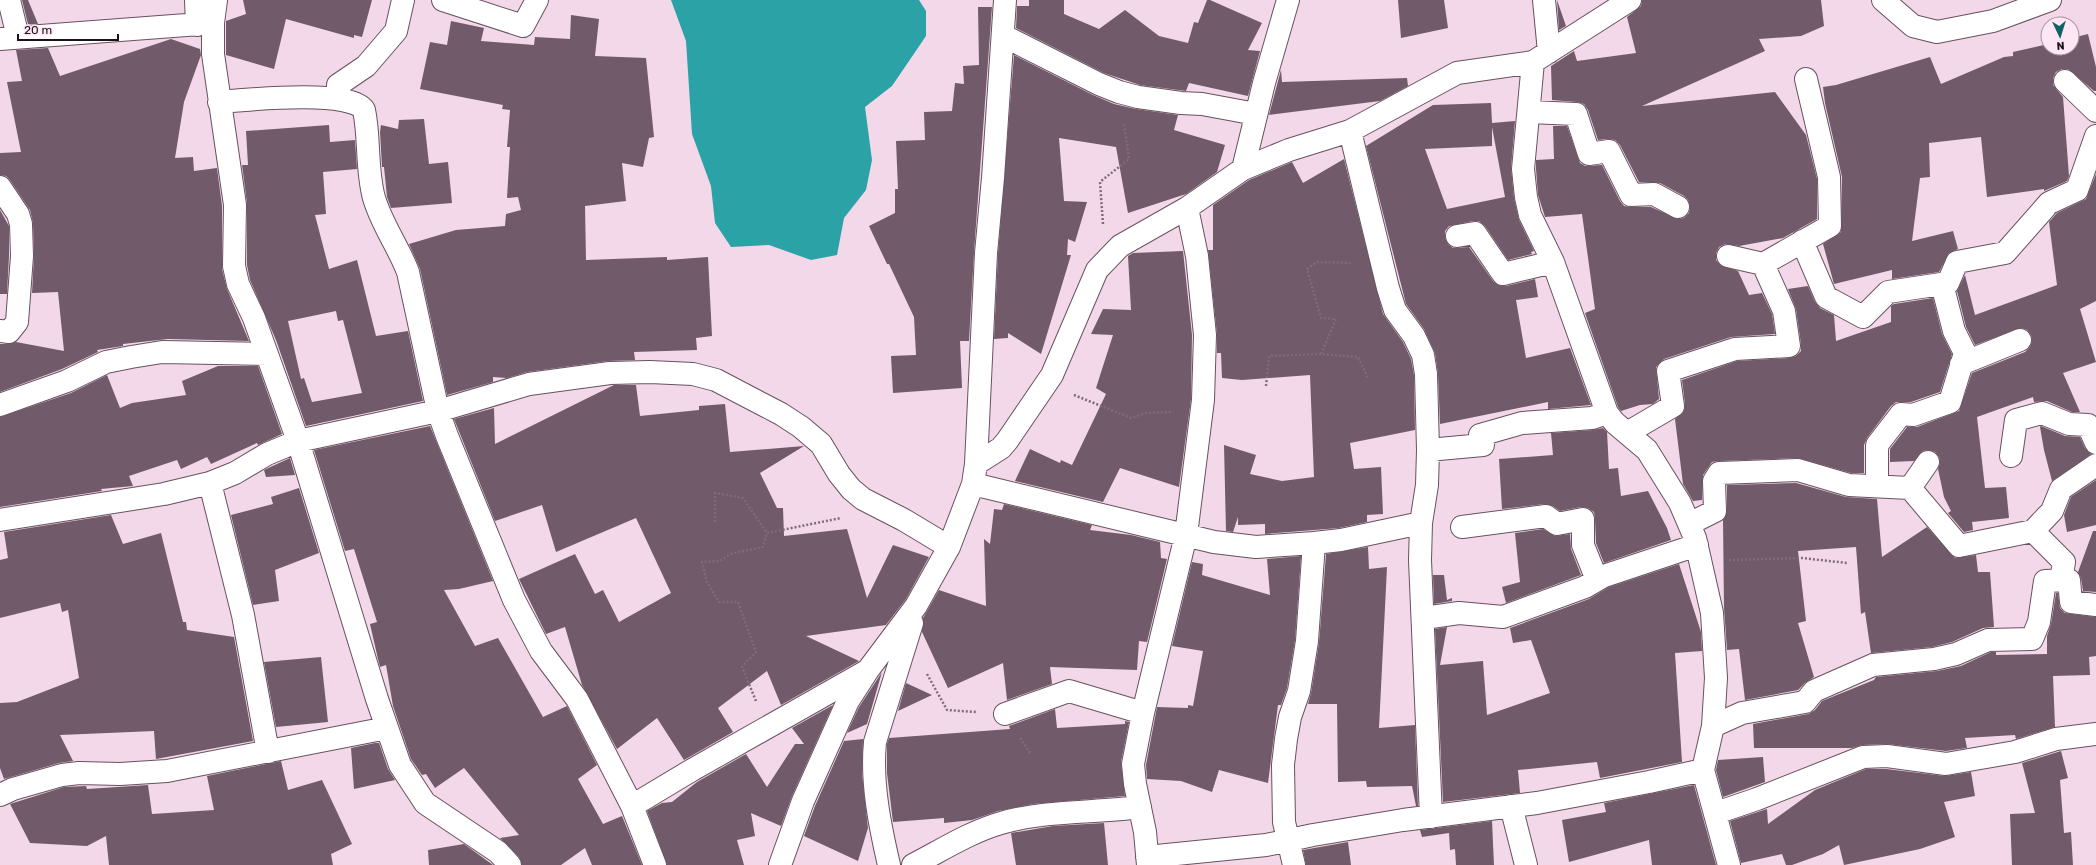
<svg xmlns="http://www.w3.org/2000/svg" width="2096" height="865" viewBox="0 0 2096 865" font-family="Rubik,sans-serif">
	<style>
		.water { fill: #2aa2a6 }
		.building { fill: #715a69; fill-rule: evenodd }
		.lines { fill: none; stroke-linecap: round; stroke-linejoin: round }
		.minor-casing { stroke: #685160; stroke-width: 24 }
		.path { stroke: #7e6d78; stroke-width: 2.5; stroke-dasharray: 2 2; stroke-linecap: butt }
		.minor { stroke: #fff; stroke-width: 22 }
	</style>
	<rect width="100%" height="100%" fill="#f3d8e9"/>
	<path class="water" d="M671,0H919L926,11V36L892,86L865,107L872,160L866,190L844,218L837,255L811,260L769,245L731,247L715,223L711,186L692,134L686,41Z"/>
	<path class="building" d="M22,0H28L38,24H28Z
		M243,0H372L362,37L354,35V38L286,19L274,69L226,55V21L246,14Z
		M1029,0H1064V14L1099,29L1125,10L1159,36L1188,43L1194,22L1198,23L1207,0H1210L1262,23L1248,50L1260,51L1248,96L1189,83L1186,91L1140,85L1104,73L1016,28L1017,6H1029Z
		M1398,0H1444L1448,28L1401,38Z
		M1557,0L1566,26L1559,30Z
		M1642,0H1821L1824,26L1801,36L1759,39L1765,51L1642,106L1775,92L1806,135L1817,179V219L1783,238L1739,246L1725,244L1719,247L1716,253V260L1720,265L1738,271L1749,295L1762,293L1772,314L1775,334L1731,337L1664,359L1656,367L1659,399L1653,404L1640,405L1621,411L1618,407L1587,319L1585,313L1595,309L1582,214L1545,217L1538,195L1536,169V160L1554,159L1553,126H1567L1580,163L1585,166L1602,165L1620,201L1624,206L1632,207H1651L1678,219L1684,218L1689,213L1690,206L1688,200L1684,196L1660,183L1639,182L1620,145L1615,140L1608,139L1598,140L1588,110L1584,104L1577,102L1552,100L1551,66L1574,51L1577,61L1636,53L1627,17L1641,6Z
		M978,7H992L974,252L969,341H960L962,388L893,393L891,356L916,355L914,317L889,264H887L869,226L895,213V189H898L896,141L925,140L924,112L952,111L955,83L964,84L963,66L979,65Z
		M571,15L599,19L595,56L646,58L654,137L649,138L643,167L622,163L626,201L585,206L586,260L667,257V260L708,257L712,336L696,338L697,350L634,352L635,360L608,361L527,372L507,378L493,377V382L447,395L420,269L409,244L456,230L505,226L506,214L521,210L518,197L507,198L510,147H507L510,110L502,109L503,105L420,89L430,42L447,45L451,21L484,28L481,41L534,45L535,37L570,39Z
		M2088,34L2096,67V91H2094L2068,69H2062L2056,72L2053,78V85L2063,97L2069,176L2067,181L2044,191V189L1987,197L1981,137L1929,143L1930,177L1920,178L1912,241L1953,231L1958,249L1949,253L1939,272L1892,279V270L1834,284L1823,244L1841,232L1842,177L1825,103L1823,87L1836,85L1930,57L1941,84L2004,57L2013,56V52L2048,44V48H2072V38Z
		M171,39L200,49L201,55L184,102L175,158L193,157L194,171L217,168L222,206V269L227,289L249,341L168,339L123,344V346L97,350L98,352L62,369L0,392V344H8L16,342L64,351L58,292L32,293L34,256L33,223L30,210L10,180L6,176L0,175V153L21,152L7,82L22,81L16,50L48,48L60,76Z
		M1014,55L1093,95L1114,104L1136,109L1178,115L1174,130L1225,145L1217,172L1186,194L1128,213L1116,147L1059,138L1064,201L1087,202L1075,242L1068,239L1067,255H1071L1041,354L1008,333V338L994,339L998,254Z
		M1281,70L1282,82L1407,78L1408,86L1380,101L1269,115Z
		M1491,103L1492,123L1515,121L1511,168L1514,198L1519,220L1534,251L1531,252L1532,254L1508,260L1485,226L1479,221H1473L1449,226L1445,231V238L1448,244L1453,248L1469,247L1493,281L1498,285L1506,286L1535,279L1538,297L1516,300L1526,358L1570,348L1591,405L1548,409V402L1440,424L1438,374L1435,353L1424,329L1406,304L1366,146L1433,105ZM1492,127L1505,197L1447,209L1425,149L1492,146Z
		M424,119L429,164L448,162L452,203L391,208L387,197L384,167H382L380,132L381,125L398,129L399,120Z
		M329,125L330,142L355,140L357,169L323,172L326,214L315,215L329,269L357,260L376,336L408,331L423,401L306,426L276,340L250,280L247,265V203L242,165H248L246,131ZM336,311L338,321L343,320L362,393L312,402L304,378L301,379L288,321Z
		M1344,159L1383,314L1403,342L1411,359L1414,375L1415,430L1350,443L1354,469L1381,467L1383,514L1367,515V522L1339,528L1265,534V524L1238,525V517L1233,532L1226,531L1224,445L1256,455L1250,474L1282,481L1314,477L1310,375L1242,380L1222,378L1221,353H1217V334L1208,250H1213V205L1249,180L1292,162L1303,183Z
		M2096,174V301L2080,309L2096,362L2063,373L2080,412H2072L2047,401L2034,402L2033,397L1977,417L1985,488L2006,487L2009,518L1972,522L1973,530L1964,532L1948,513L1951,511L1944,497L1938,469L1940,463L1939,457L1935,452L1929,450L1923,451L1914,461L1890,462V449L1907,427H1917L1959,411L1972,373L2025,352L2030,347L2032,341L2031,335L2027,330L2021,328L1975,345L1966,327L1957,291L1965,275L1975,315L2057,285L2049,222L2057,213L2086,199Z
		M0,210L9,226V256L7,294H0Z
		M1183,251L1192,335L1191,399L1179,487L1120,468L1103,502L1015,481L1030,449L1060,463L1061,460L1072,465L1106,394L1096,388L1113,335L1091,334L1103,309L1131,310L1128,256L1133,253Z
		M1808,286L1815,302L1820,308L1834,315L1836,341L1891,322V306L1894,304L1933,298L1942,334L1952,354L1940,392L1911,402H1896L1891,406L1867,438L1864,445V473H1851L1798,458L1719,461L1712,462L1703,475L1702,500L1693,501L1683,484L1675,419L1684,411L1685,404L1682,380L1737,361L1790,358L1796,356L1801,351V344L1796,309L1788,289Z
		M218,366H258L282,434L258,445L257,443L211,464L207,457L181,469L177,460L129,476L133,486L101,489L102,491L0,507V417L71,393L107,375L120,408L132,403L186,395L182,381Z
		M614,385H636L640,416L699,410V406L725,404L730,452L804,446L760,473L777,508H783L784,536L847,529L867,598L893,545L929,557L906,599L886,625L806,636L859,661L781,705L767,671L718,708L733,732L684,760L657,718L617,749L582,685L565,627L546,634L519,579L575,554L595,594L603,590L619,622L671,593L636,518L556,552L542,505L495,521L454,419L494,408L495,444Z
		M430,426L493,581L459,589L444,590L475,646L498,638L543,717L567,706L597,765L578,779L603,824L622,816L642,865H592L585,848L561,865H522L519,857L500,838L519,835L464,768L435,788L426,774L422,775L411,759L393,706L386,665L380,667L378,659L370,624L377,622L354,549L345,551L314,450Z
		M2041,426L2065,436L2080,437L2085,448L2091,454L2052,481L2044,450L2040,427Z
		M1603,428L1607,432L1609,469L1618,468L1621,496L1648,491L1667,528L1671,540L1604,563L1596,543L1595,519L1594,512L1588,508L1581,507L1560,511L1553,506L1544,504L1502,509L1499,459L1553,455L1551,433L1593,430Z
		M290,458L295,475L266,477L264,470Z
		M2096,480V525L2067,532L2064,515L2071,497Z
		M1796,483L1846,497L1877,499L1882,557L1927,527L1955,558L1976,555L1978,572H1990L1994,627L1983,628L1952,642L1932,647L1871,653L1865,612L1861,614L1856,547L1798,551L1806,621L1798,623L1814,677L1805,683L1798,690L1745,700L1739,649L1727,650L1724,608L1723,520L1727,511V485Z
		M299,488L319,553L275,570L279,601L253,605L231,515L273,504L271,497Z
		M1004,504L1092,525L1090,530L1131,535L1160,542L1161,558L1167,559L1147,642L1139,641L1137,670L1050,667L1052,684L1007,700L1003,663L948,688L922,632L923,618L939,590L986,606L984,539L990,544L994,509L1002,510Z
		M111,515L123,544L161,533L183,622H186L187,630L234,637L253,741L156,759L154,731L60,735L73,761L59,763L4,779L0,768V703L17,702L79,678L68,610L62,612L60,603L0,618V560L8,558L4,532Z
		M1543,529L1555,536L1570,534L1571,549L1581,575L1506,603L1502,587L1520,582L1515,533Z
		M2093,531H2096V592L2083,591L2081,578L2078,572Z
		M1368,547L1369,569L1387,567L1379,728L1415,725L1418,806H1416L1412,786L1367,787L1366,781L1338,782L1337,704H1308L1311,693L1319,643L1326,554Z
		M1301,556L1295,640L1287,688L1281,705H1278L1268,783L1219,770L1212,792L1181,781L1147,779L1146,765L1157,707L1188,708V705L1193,706L1203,651L1172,646L1192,562L1203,564L1202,575L1270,595L1267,559Z
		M1679,564L1701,632L1702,651L1675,653L1682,762L1600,778L1597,762L1518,770L1520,793L1443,802L1435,629L1447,627L1440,665L1483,661L1487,715L1550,693L1531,640L1513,643L1510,628L1589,599L1609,587Z
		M1433,575H1444L1447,600L1452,598V601L1434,604Z
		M2056,593H2058L2060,608L2065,613L2096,617V656L2089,657L2090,675L2053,676L2055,727L2016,739L2015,735L1965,738L1967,748L1946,751L1887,744L1862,745L1852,748H1754L1753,724L1808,714L1815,710L1822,701L1874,680L1876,677L1937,671L1961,666L1991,652H1996V655L2047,654V636L2051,624Z
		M321,657L328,722L276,727L264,662Z
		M882,672L867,724L847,733L859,707Z
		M906,683L932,695L898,711Z
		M833,705L792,796L781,826L751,813L755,836L737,840L744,865H667L647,811L662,803L672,802L697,782L746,754L767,787L795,744H804L792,728Z
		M1055,709L1057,728L1125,724V721L1129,722L1121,762L1125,796L1033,804L998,811L972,820L944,823V818L893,822L887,773V744L889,738L1010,729L1009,726Z
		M863,739L862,774L868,828L858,861L804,836L815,806L844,741Z
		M375,743H379L388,769L395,780L354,789L351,748Z
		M2061,751L2068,778L2060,780L2064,833L2071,832L2073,865H2012L2010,814L2035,813L2022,763Z
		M1763,757L1765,782L1723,797L1716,770L1718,760Z
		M281,761L288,790L322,780L352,844L331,854L333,865H109L106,836L87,846L30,843L10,804L64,787L86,786L87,789L148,785L152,814L214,810L207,776Z
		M1866,769H1886L1945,776L1971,772L1975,796L1944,802L1955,837L1920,849L1844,865L1839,845L1823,854L1792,865H1786L1782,854L1741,863L1730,821L1767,809L1768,824L1815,790Z
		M1694,785L1716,865H1652L1649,840L1569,862L1562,820L1606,812L1604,803Z
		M1492,821L1494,865H1456L1455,849L1450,850L1449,833L1422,837L1420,830Z
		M1104,823L1108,865H1016L1011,833L1053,826Z
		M1348,842L1351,865H1306L1303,850Z
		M464,844L493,865H429L428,850Z"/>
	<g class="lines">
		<defs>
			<path id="minor" d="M9,0L18,37
				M196,0L197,25
				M216,0L213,23V54L235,205L234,266L238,284L254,318L298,441L377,699L400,765L425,803L498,852L510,865
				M443,0L523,26L537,0
				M1544,0L1549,52
				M1883,0L1913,26L1937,32L1993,21L2050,0
				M1004,36L1099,84L1119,92L1138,97L1181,103L1202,104L1256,114
				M0,39L213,23
				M1533,62L1523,169L1526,197L1530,215L1553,262L1607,413L1615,423L1647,450L1680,503L1695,538L1712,613L1716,678L1713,726L1703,770L1729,865
				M2065,81L2096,111
				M338,99V85L366,66L396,31L403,0
				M219,102C245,100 351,89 364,110C370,138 366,169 374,198C382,225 398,246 408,272L438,411L447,436L514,600L541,651L577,699L632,806L655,865
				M1529,112L1576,114L1589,154L1609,151L1631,195L1654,194L1678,207
				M1243,169L1264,83L1288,0
				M0,187L18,214L21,224L22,256L17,322L9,332L0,331
				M1457,236L1475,233L1503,274L1553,262
				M1802,241L1826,297L1863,317L1888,292L1948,283L1957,262L2005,253L2049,203L2077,190L2096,136
				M1728,256L1763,264L1830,226L1829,177L1806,79
				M1961,364L2020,340
				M0,405L67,381L106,362L131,357L162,352L267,354
				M1627,433L1673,406L1668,371L1735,349L1789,346L1784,311L1763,264
				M1428,450L1483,445L1480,435L1522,423L1592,418L1607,413
				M2011,456L2016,420L2042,413L2069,424L2088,425L2096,443
				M976,464L1001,448L1007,441L1052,375L1097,270L1120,246L1187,208L1243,169L1289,150L1350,131L1457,73L1533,62L1630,0
				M210,483L243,615L268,752
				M973,484L1214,542L1256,547L1314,543L1307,641L1299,691L1290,717L1286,739L1283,765L1284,822L1294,865
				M1877,486V445L1901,414L1913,415L1950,402L1965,353L1954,331L1942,284
				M1910,488L1959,546L2033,531L2064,562L2061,581
				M0,520L164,494L210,483L235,473L267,454L298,441L438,411L529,384L610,373L650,372L693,374L716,380L781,414L801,427L821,444L839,474L851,489L863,499L904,520L949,547
				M1421,523L1420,560L1431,817
				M1689,524L1715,511L1714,481L1719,473L1798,470L1849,485L1910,488L1928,462
				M1462,527L1546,516L1557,524L1583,519V545L1597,580
				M2033,531L2052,511L2061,489L2096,465
				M1314,543L1341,540L1421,523L1427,485L1428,450L1426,374L1423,355L1414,336L1395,310L1388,288L1350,131
				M1424,618L1459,613L1503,617L1585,587L1604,576L1697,545
				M1005,714L1069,691L1143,713
				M1713,726L1742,713L1805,702L1814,691L1873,665L1934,659L1956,654L1988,640L2032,639L2039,622L2045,581L2069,580L2071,602L2096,605
				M0,795L13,789L62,775L79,773L120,774L167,771L387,728
				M632,806L692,770L865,672
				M1511,806L1526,865
				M1716,813L1757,799L1863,757L1887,756L1946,764L2015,752L2056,739L2096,734
				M1147,857L1266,845L1313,835L1403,820L1537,803L1649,782L1703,770
				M780,865L803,801L848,701L868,670L916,606L949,547L973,484L976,464L986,253L993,178L1005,0
				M889,865C880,826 871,783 875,742L912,623
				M913,865C942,850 970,832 1001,823C1045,810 1094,813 1140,807
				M1148,865L1145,832L1135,784L1133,764L1143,713L1186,535L1203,400L1205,335L1197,256L1187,208"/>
		</defs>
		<use href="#minor" class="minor-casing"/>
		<path class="path" d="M1103,224L1100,182L1129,159L1124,123
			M1321,354L1336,319L1321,318L1307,269L1317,262L1352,263
			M1266,386L1269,356L1321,354L1358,357L1368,378
			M1074,395L1131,418L1146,413L1173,412
			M715,522V493L743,498L767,533
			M1729,560L1802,558L1847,563
			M927,674L947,710L976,712
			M756,701L742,667L756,652L738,602H719L707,582L702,562L720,561L730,554L763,547L767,533L841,518
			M1020,738L1030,753"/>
		<use href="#minor" class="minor"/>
	</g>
	<g transform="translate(2060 36) rotate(176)"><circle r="19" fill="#fde7f4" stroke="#a3929c"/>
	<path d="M0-3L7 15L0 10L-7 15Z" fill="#126265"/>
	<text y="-6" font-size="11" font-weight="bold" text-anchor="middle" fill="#1b1218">N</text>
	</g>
	<path d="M18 34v6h100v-6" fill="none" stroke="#1b1218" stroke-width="2"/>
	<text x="24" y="34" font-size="12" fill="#1b1218" stroke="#fde7f4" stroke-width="3" paint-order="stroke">20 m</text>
</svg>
